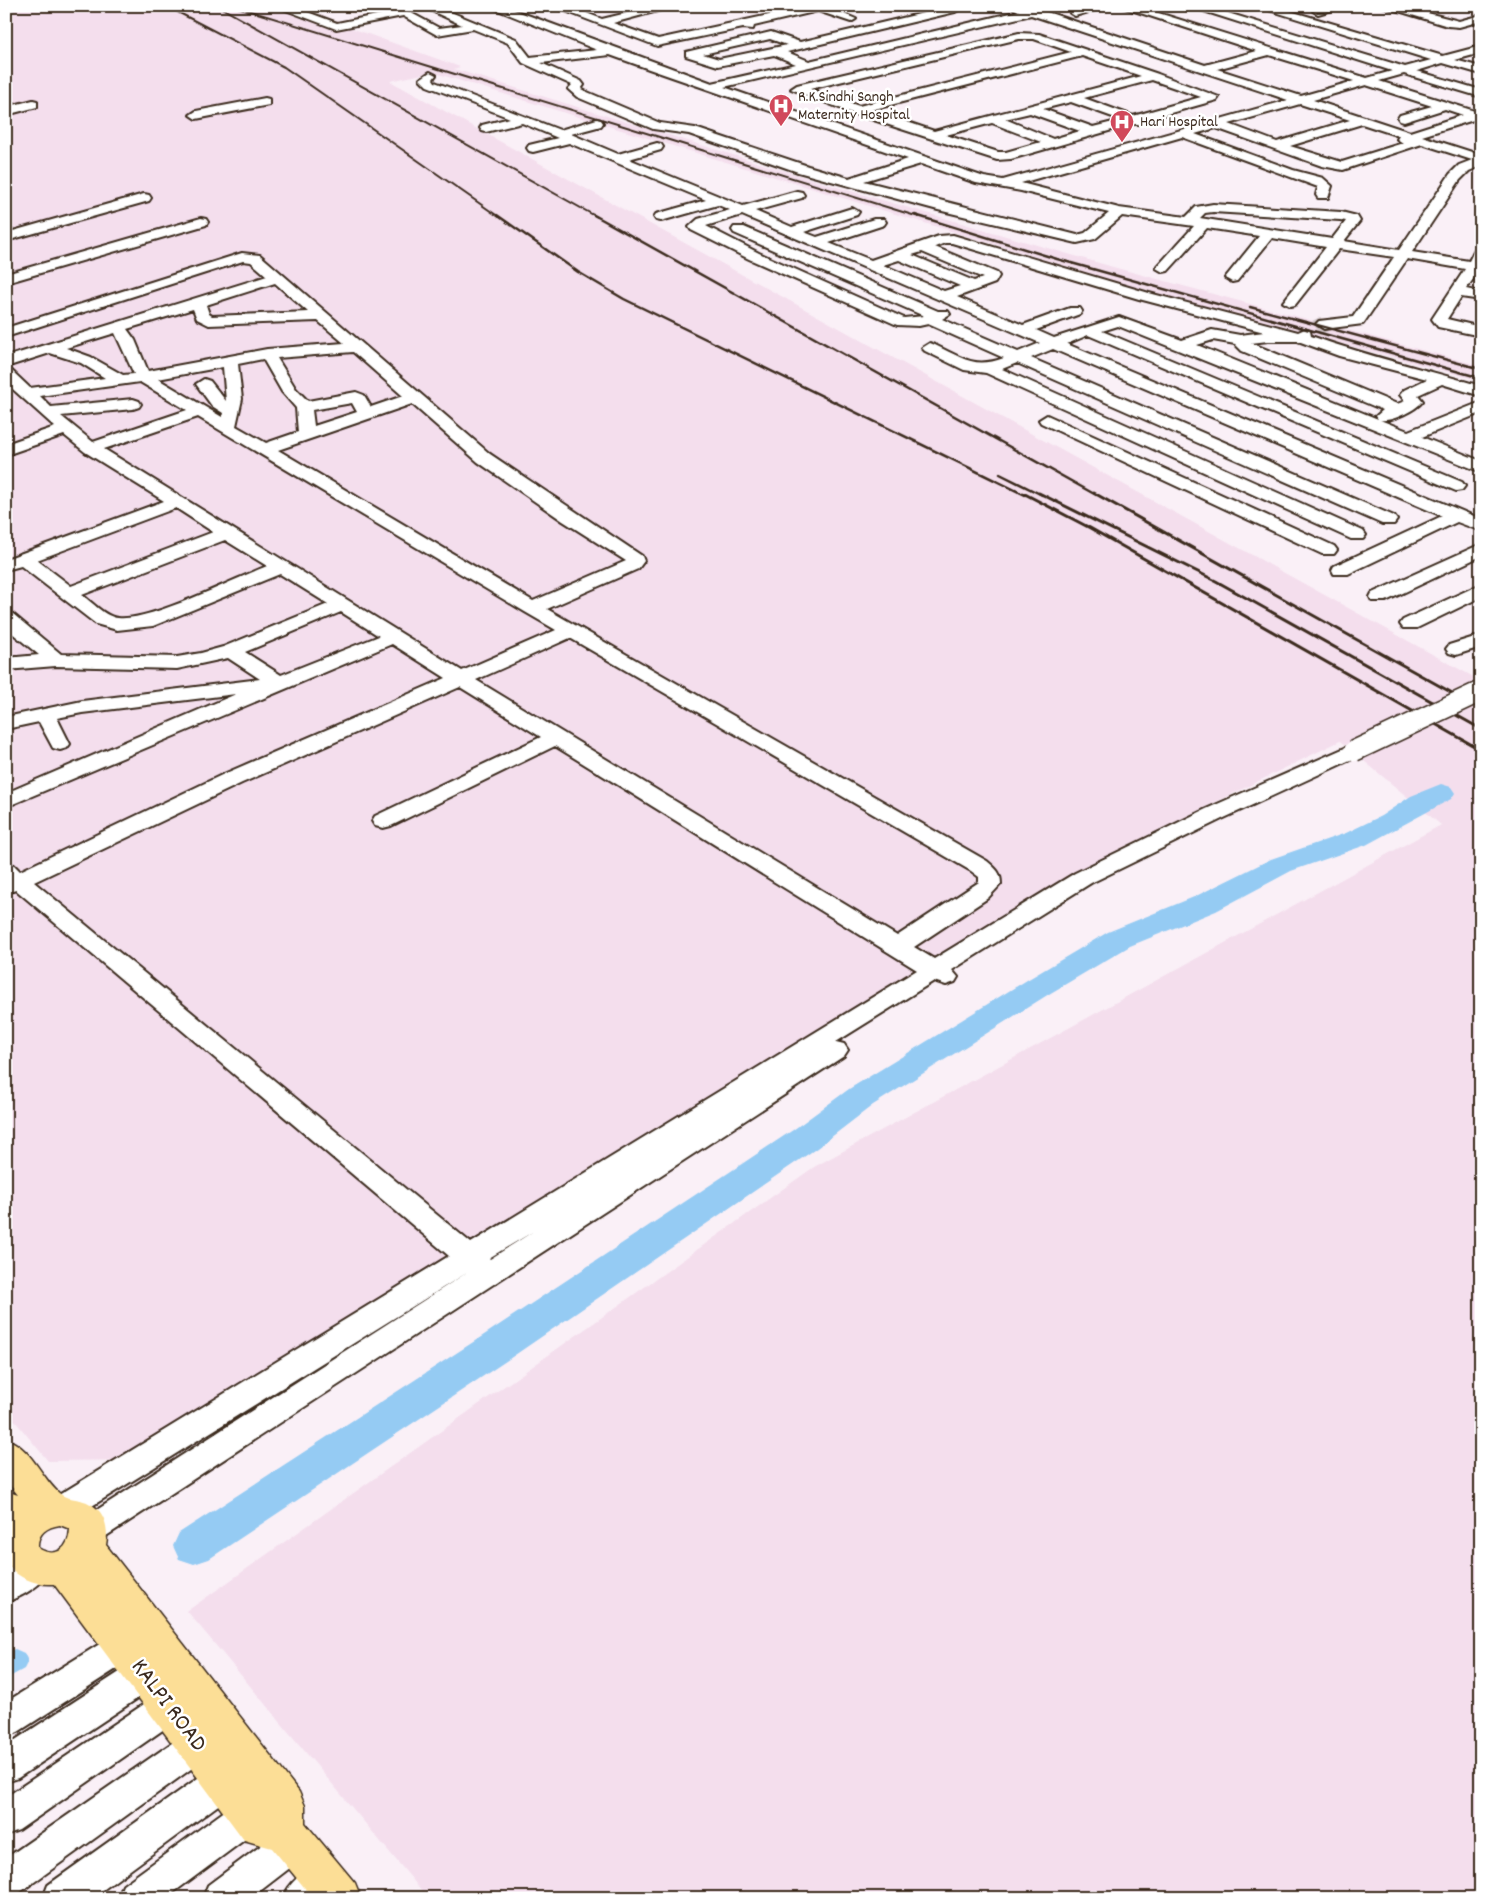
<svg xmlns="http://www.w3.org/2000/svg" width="1487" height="1904" viewBox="0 0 1487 1904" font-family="Dekko,sans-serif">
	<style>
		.built { fill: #f4deed }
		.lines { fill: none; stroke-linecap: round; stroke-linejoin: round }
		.canal { fill: #95cbf3; fill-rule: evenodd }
		.river { fill: #95cbf3; fill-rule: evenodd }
		.minor-tunnel { stroke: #d4c8cc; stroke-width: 16; stroke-dasharray: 16 8; stroke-linecap: butt }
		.minor-casing { stroke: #3b2a1e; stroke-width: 4 }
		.major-casing { stroke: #3b2a1e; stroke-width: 3 }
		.minor { fill: #fff; fill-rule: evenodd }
		.major { fill: #fcde96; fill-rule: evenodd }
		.rail-far2 { stroke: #3b2a1e; stroke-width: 2 }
		.rail-far1 { stroke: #3b2a1e; stroke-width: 2.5 }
		.rail { stroke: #3b2a1e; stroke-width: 3 }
		.minor-bridge-casing { stroke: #3b2a1e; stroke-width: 23; stroke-linecap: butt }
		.minor-bridge { stroke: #fff; stroke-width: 20 }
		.labels { text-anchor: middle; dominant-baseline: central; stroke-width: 5; stroke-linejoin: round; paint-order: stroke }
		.far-poi-label { font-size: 16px; fill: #3b2a1e; stroke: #fff; text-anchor: start }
		.near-street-label { font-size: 24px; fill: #3b2a1e; stroke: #fff }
	</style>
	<rect width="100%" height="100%" fill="#faf0f7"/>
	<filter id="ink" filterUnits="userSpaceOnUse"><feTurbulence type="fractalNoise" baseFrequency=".02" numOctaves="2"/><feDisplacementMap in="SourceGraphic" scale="10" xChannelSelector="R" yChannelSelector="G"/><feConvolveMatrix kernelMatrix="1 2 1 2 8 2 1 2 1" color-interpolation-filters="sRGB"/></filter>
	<g filter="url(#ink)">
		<path class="built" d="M6,6H290L460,67L454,69L837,187L1113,267L1481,366V381L1150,292L432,72L390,81L1481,681V1898H428L187,1611L814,1167L1441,825L1340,741L1100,859L138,1460L48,1461L6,1410Z"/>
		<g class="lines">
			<path class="canal" d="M15,1649L24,1653L28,1661L24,1669L6,1679V1652Z"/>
			<path class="river" d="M1441,784L1451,787L1455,793L1451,799L1366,845L1291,871L1216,911L1130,946L1049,994L873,1105L817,1148L509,1359L209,1559L194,1564L179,1559L173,1546L179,1533L481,1337L793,1130L849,1089L1027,980L1108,932L1194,897L1271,859L1346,833L1381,816L1411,796Z"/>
			<path class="minor-tunnel" d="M1316,328L1324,324"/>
			<defs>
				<path id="minor" d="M275,6H291L337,23L397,11L402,8L439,28L462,25L421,6H436L516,39L530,57L597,50L488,6H503L712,83L796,64L774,55L718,66L686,56V52L771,32L800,42L945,8L944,6H958L960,9L955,12L787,52L809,61L1019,11L1009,6L1038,9L1205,65L1257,51L1119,6H1136L1367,78L1392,71L1188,6H1205L1405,67L1431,60L1256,6H1273L1443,56L1481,46V53L1455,60L1481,67V74L1443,63L1417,71L1481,90V97L1404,74L1379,81L1481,113L1480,118L1422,136L1481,155V166L1469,171L1460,180L1412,252L1469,261L1476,247L1481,246V271H1479L1466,289L1481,292V300L1461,297L1447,319L1481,327V336L1438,327L1432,319L1465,269L1407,259L1363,324L1324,329L1316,324L1319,321L1353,317L1394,257L1339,249L1295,305L1290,306L1283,302L1326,247L1272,238L1237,281L1232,282L1225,278L1259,236L1207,228L1168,271L1163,272L1156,268L1194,226L1122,216L1095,239L1077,243L938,210L798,172L689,134L653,129L577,97L568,89L572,85L523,63L508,43L473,29L437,35L403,16L336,29ZM1031,15L1288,100L1003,180L984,177L724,87ZM770,39L787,45L719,59L703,54ZM610,55L649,69L908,159L849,178L808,166L695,128L660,123L585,91L581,89L584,85L581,81L541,63ZM1269,55L1354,81L1301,96L1217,69ZM1366,85L1432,106L1400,115L1398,118L1400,121L1404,122L1445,109L1463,115L1410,132L1313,100ZM1300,104L1350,120L1277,142L1229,124ZM1362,124L1399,136L1397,139L1403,143L1342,162L1290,146ZM1216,128L1322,166L1343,170L1422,144L1472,160L1459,165L1450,174L1399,250L1344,241L1360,221L1357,216L1341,212L1213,204L1196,207L1186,217L1119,208L1021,183L1182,137L1318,187L1316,195L1318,198H1328L1332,186L1323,178L1293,170L1195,134ZM921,164L976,183L1021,191L1109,213L1085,233L1077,235L864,181ZM1213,212L1340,220L1346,221L1332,239L1200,218L1205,213Z
					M552,6H568L602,19L656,6H676L613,23L658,39L811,6H831L830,8L856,19L851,22L818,11L754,26L753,29L743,28L657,46Z
					M1090,6H1109L1075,16L1070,13Z
					M1325,6H1346L1318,14L1313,11Z
					M1382,6H1400L1459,21L1481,15V21L1459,27L1448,26Z
					M1019,33L1039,34L1158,74L1219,97L1217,100L1142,121L1140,124H1133L1011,159L997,160L852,113L791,89L797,85ZM1019,39H1034L1071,52L859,106L810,89ZM1082,56L1141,76L934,131L871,110ZM1152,80L1201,97L1133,116L1084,98ZM1071,102L1121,120L1093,127L1043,109ZM1030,113L1080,131L1053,139L1005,119ZM992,123L1041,142L1006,152H998L946,135Z
					M430,72L436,75L433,79L435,82L560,130L597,119L601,120L603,123L601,126L571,134L618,154L657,143L661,144L663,147L661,150L629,159L743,206L797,191L802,192L804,195L802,198L755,211L792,227L852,208L859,212L857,215L804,232L817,237L874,219H884L886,222L884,225L829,243L871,260L939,236L953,235L1149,293L1298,332L1305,329L1310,331L1311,336C1367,356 1424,369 1481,386V396L1442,384L1418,395L1423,401C1416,410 1392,422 1380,420L1408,431L1481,402V413L1422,437L1481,461V472L1118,326L1102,331L1462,482L1465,486L1462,490L1456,491L1088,335L1067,344L1481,519V531L1457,522L1348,574H1334L1332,570L1334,566L1442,516L1053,349L1031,358L1394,516L1397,520L1394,524H1382L1017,363L1002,369L1363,531L1366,535L1363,539H1351L986,373L964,370L925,351L922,348L930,343L935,345C963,358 974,369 1004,358L928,324L919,326L897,325L749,259L691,230L689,227L698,219L730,210L718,205L661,221L656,220L654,217L656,214L706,200L569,143L533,152L529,151L527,148L529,145L558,138L522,123L486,132L482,131L480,128L482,125L510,118L427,86L420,79ZM742,215L1040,343L1018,352L942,319L950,314L948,311H938L744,227H734L732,230L734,233L924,316L904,318L759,253L706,226ZM945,243H952L1139,299L1264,332L1240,335L1212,330L1182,340L1119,317L1054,338L1036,330L1080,314L1082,311L1080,308H1070L1023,325L957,297L995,283L999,276L997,273L935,247ZM922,252L983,278L974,281L912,255ZM899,260L960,286L944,291L883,265ZM1213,340L1235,344L1242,351L1383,410L1376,416L1378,419L1197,345ZM1268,341H1298L1339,356L1427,379L1404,390L1400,395L1405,401L1397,404L1251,343Z
					M265,98L269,99V105L196,119L190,115L196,111Z
					M33,100L37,101V107L6,115V107Z
					M144,194L149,195L151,198L149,201L6,241V233Z
					M201,218L206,219L208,222L206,225L6,283V274Z
					M242,253L260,255L490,454L642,556L644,561L638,569L547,609L987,861C996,869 1001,872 1001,884L988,898L914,947L934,959L1075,873L1206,809L1347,747L1354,745L1361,747L1364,751L1361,755L1222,819L1091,883L952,970L958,977L955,982L946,985L934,981L836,1042L844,1044L848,1050L844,1056L100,1540L89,1544L78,1540L73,1531L78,1522L468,1272L71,1519L60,1523L49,1519L44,1510L49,1501L449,1256L16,890L6,893V863L14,865L20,871L226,773L446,678L392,644L6,807V793L236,694L82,713L57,718L70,744L67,748L60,750L53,748L39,722L6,729V717L82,701L260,679L228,658L177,669L56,666L6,670V658L39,655L6,628V612L13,614L61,654L177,657L201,653L223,647L328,604L280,574L153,626L117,630L96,624L21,566L6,570V559L164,501L85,452L64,435L6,455V444L55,427L6,383V369L12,371L30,388L105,378L81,363L50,353L6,367V357L267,276L251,262L243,261L6,337V328ZM275,283L308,312L212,316L209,314L206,305ZM193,309L197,319L209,325L318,321L344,343L267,349L148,371L135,340L127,329ZM115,333L134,374L123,375L91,357L66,348ZM353,352L403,396L371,407L364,395L356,392L308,401L296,389L277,358ZM263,359L282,392L296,408L298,432L266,443L236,426L242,399L238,364ZM223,367L226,401L210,381L204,379L196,384L212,406L223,413L222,417L158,379ZM140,382L187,410L93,442L61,416L133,409L139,407L141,404L139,401L133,399L51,407L40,396ZM352,403L357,412L314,426L312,410ZM412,404L478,462L563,521L626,561L533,601L278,450ZM198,417L525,612L556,630L462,671L104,449ZM176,508L213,532L71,586L37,560ZM225,540L267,566C234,579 149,622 118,618C105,617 92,602 82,595ZM341,612L379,636L281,675L245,652ZM570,638L971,871L979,877V882L897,936L476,680ZM460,687L541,737L375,816L372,821L375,826L383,828L391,826L555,746L917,970L471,1243L34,882L242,783ZM534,1231L490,1259L489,1258Z
					M1047,415L1334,546L1337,550L1334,554H1322L1041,423L1039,420Z
					M1481,544V556L1386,601H1372L1370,597L1372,593Z
					M1481,584V597L1417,628H1403L1400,624L1403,620Z
					M1481,635V647L1456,655L1449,653L1446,649L1449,645Z
					M35,1555L46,1559L51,1569C43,1585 23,1596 6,1602V1570L24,1559Z
					M123,1632L135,1637L140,1647L135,1657L18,1732L6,1737V1702L111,1637Z
					M144,1660L156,1664L161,1675L156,1686L18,1778L6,1782V1746L132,1664Z
					M168,1691L180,1696L185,1707L180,1718L19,1830L6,1835V1797L156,1696Z
					M197,1729L209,1734L214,1745L209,1756L19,1893L6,1898V1858L185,1734Z
					M224,1764L236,1768L242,1780L236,1792L92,1898H43L48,1885L212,1768Z
					M250,1797L263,1802L268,1814L263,1826L166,1898H118L123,1885L237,1802Z
					M295,1825L308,1830L313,1842L308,1854L251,1898H203L208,1885L282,1830Z
					M325,1861L338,1866L343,1879L338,1892L330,1898H283C290,1880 307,1869 325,1861Z"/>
				<path id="major" d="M6,1439C31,1447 40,1476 59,1493C69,1502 86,1495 100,1512C107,1521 108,1535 106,1545L299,1792L305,1806V1823L355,1883L361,1898H313L272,1848L244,1840L54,1584C35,1585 15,1578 6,1561V1491L18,1495L6,1480ZM60,1525L70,1529C69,1549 56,1559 38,1548C37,1534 46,1527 60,1525Z"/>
			</defs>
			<use href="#minor" class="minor-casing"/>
			<use href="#major" class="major-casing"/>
			<use href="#minor" class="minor"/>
			<use href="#major" class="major"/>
			<path class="rail-far2" d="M166,6L284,67L499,217
				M218,6L597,217
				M234,6L919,217"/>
			<path class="rail-far1" d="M497,215L578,272L624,299L1025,495
				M594,215L1096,495
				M915,215L1057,259L1481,378
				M1250,307L1481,369
				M1000,474L1042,495"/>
			<path class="rail" d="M1023,493L1090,528L1481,750
				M1039,493L1216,581L1481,729
				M1094,493L1481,709"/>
			<defs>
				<path id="minor-bridge" d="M1354,751L1479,692"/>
			</defs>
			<use href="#minor-bridge" class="minor-bridge-casing"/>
			<use href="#minor-bridge" class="minor-bridge"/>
		</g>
	</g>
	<defs>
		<symbol id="hospital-pin" viewBox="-11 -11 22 30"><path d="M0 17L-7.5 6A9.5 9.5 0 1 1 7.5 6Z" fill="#d1495b" stroke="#fff"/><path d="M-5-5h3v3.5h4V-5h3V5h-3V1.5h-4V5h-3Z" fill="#fff"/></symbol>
	</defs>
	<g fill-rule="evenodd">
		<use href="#hospital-pin" x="767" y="92" width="28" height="38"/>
		<use href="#hospital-pin" x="1108" y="108" width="28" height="38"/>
	</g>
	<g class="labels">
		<g class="far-poi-label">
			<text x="798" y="97">R.K.Sindhi Sangh<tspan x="798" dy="18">Maternity Hospital</tspan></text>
			<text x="1140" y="122">Hari Hospital</text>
		</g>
		<g class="near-street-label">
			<text transform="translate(168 1706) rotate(53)">KALPI ROAD</text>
		</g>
	</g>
	<rect width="1487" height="1904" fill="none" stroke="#fff" stroke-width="25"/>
	<rect x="12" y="12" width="1462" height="1879" fill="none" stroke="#3b2a1e" stroke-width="2" filter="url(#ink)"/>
</svg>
